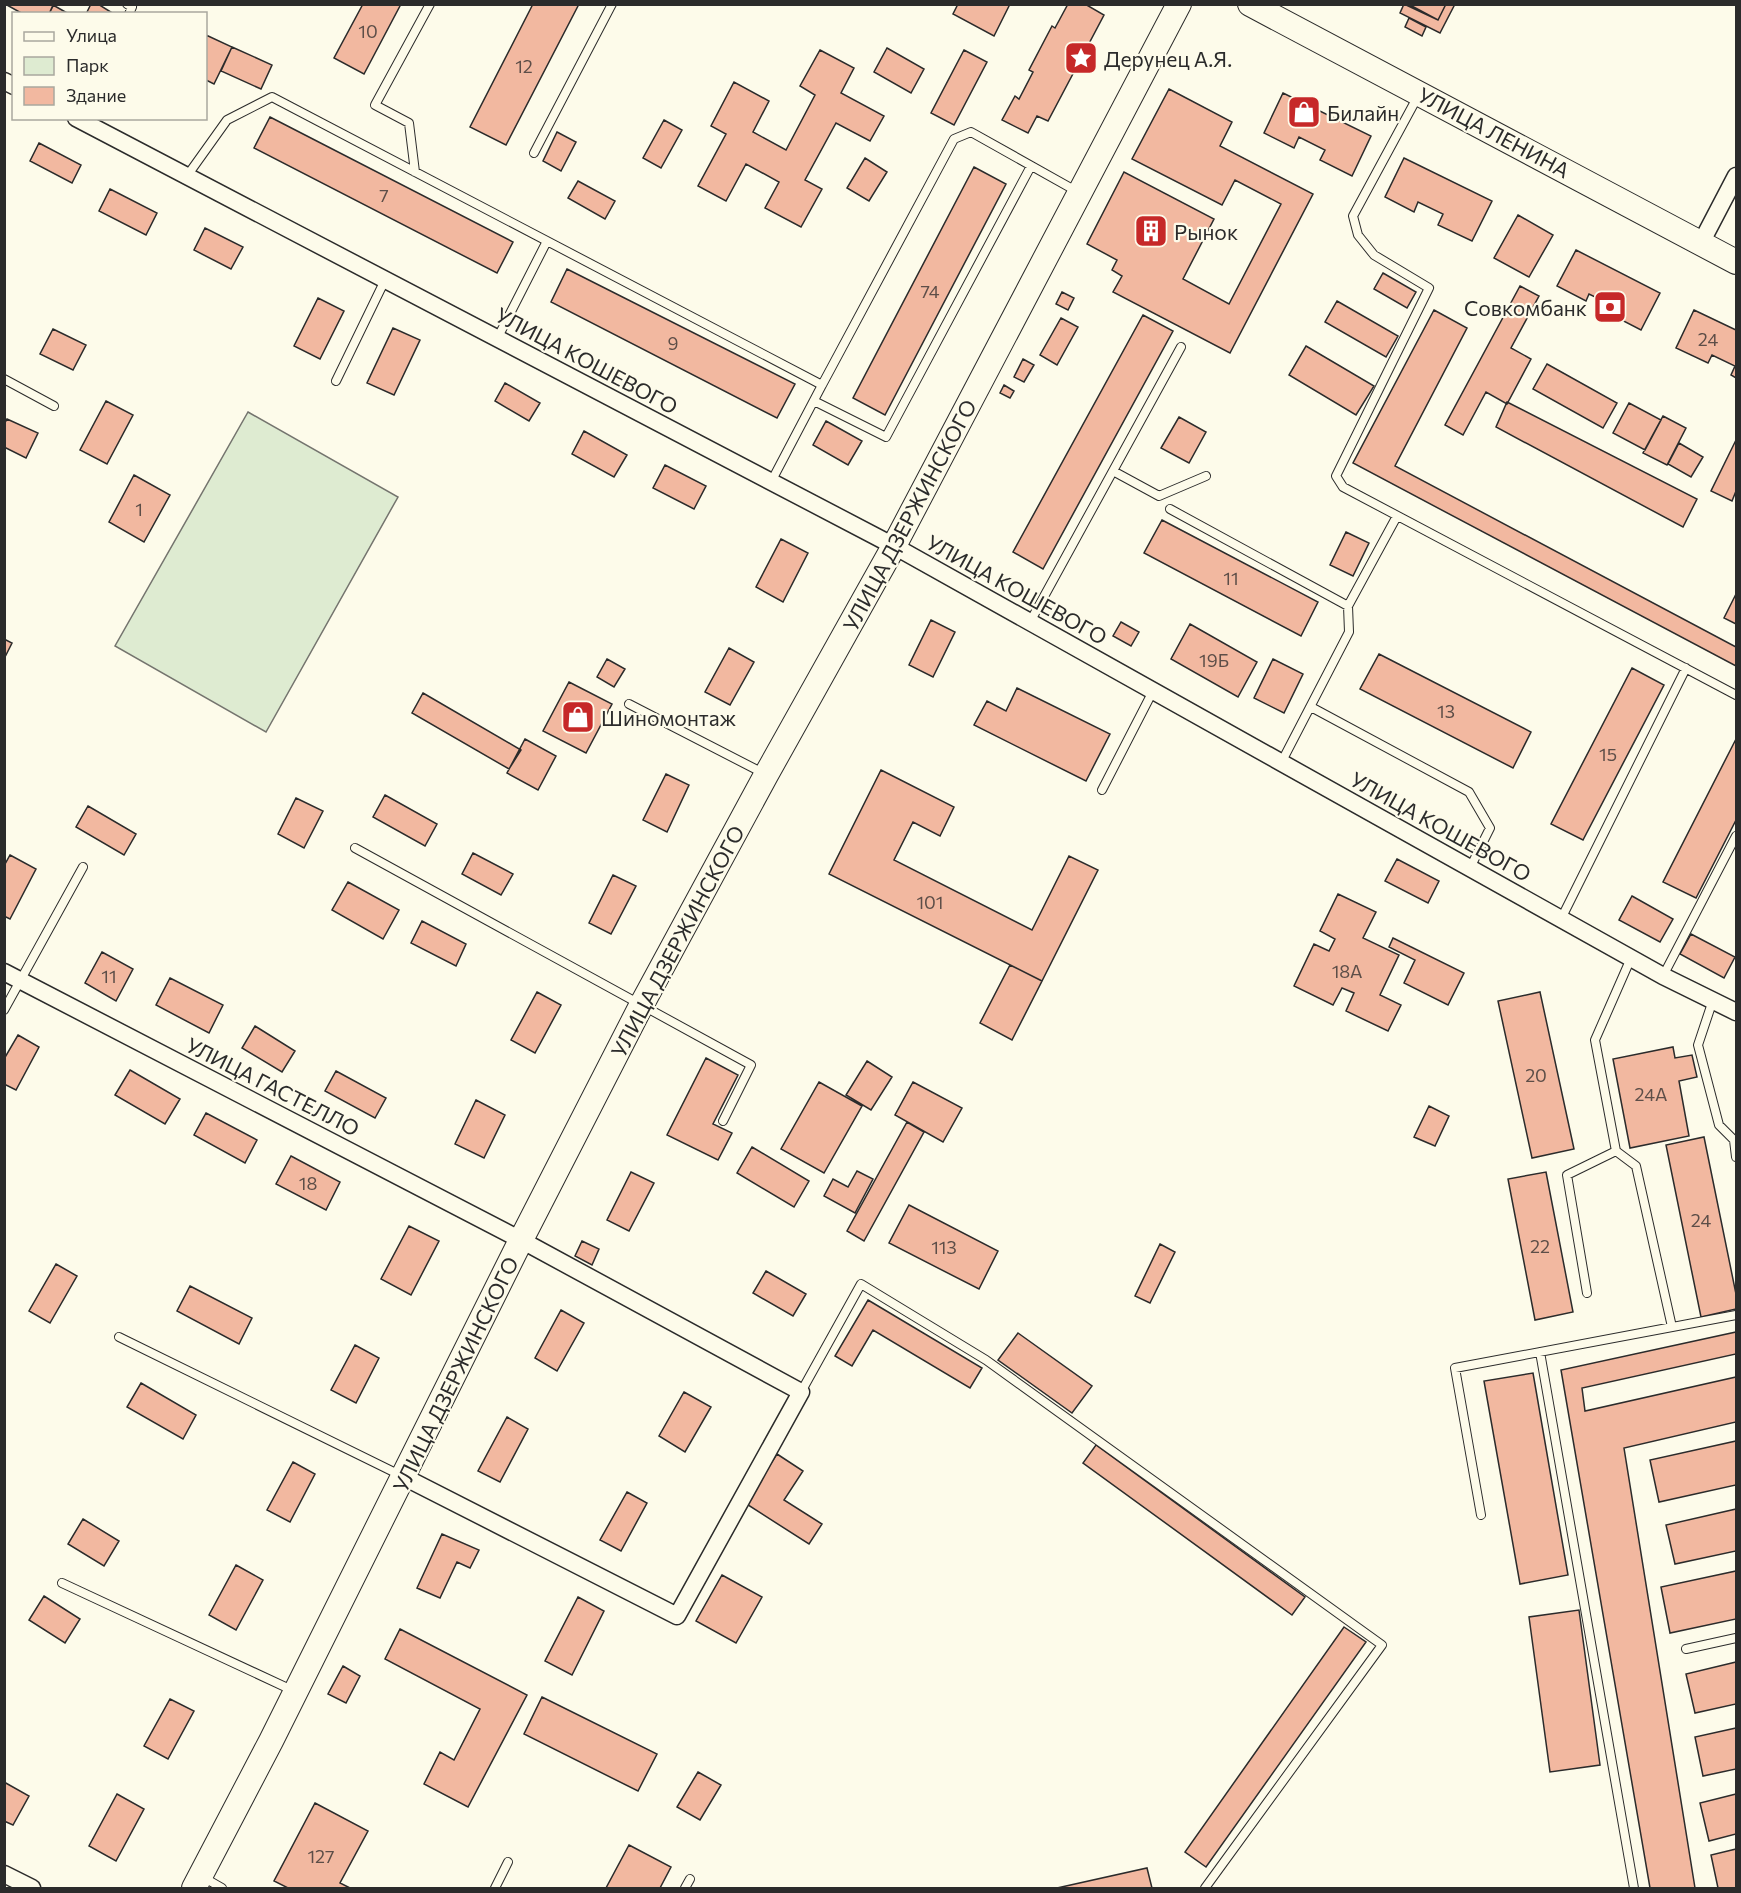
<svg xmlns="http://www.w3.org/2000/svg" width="1741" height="1893" viewBox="0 0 1741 1893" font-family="Commissioner,sans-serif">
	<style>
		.green { fill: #deebd1; stroke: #74746e; stroke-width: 1.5 }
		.building { fill: #f2b8a0; stroke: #2b2b2b; stroke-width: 1.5 }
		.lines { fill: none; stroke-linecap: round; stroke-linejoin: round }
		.lane-casing { stroke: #2b2b2b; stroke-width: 10 }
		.street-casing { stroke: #2b2b2b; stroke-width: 19 }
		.secondary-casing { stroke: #2b2b2b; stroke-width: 26 }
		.lane { stroke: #fdfbea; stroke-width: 8 }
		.street { stroke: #fdfbea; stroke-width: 16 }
		.secondary { stroke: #fdfbea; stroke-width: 24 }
		.labels { text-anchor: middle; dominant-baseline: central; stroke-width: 4.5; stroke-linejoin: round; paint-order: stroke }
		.number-label { font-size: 18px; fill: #5d4e48 }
		.poi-label { font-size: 21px; fill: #2b2b2b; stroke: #fdfbea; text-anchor: start }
		.street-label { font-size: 21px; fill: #2b2b2b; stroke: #fdfbea }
	</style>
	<rect width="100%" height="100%" fill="#fdfbea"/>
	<path class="green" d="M248,412L398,497L266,732L115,646Z"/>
	<path class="building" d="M5,4H54L49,14H23Z
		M91,4H98L114,14H86Z
		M363,4H401L364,74L334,58Z
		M533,4H579L506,145L470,127Z
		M958,4H1010L994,36L953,14Z
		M1068,4H1085L1104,15L1048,121L1037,116L1028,133L1002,120L1015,96L1019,99L1033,72L1029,70L1052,26L1055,28Z
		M1404,4L1438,20L1446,4H1455L1440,33L1400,13Z
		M1408,4H1446L1438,20Z
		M53,5L69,14H49Z
		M1409,18L1426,27L1422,36L1405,27Z
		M206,35L232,47L214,84L206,80Z
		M232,47L272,65L261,89L221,71Z
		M887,48L924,69L911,93L874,72Z
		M820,50L854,68L841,93L884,116L870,141L836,123L805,180L822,189L801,227L765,208L779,182L746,164L726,201L698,186L726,134L711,126L734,82L769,101L753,132L786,150L815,95L800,86Z
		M964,50L987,62L954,125L931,113Z
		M1169,89L1232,122L1220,146L1313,194L1230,353L1113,292L1122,276L1112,270L1117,260L1087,244L1124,172L1214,219L1183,279L1229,304L1281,204L1235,180L1222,205L1132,159Z
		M1283,93L1371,136L1352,176L1320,160L1325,150L1299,137L1294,148L1264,133Z
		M270,117L513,242L497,273L254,148Z
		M664,120L682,130L661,168L643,158Z
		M557,132L576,142L561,171L543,161Z
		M39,143L81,165L72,183L30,161Z
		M865,158L887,172L869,201L847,188Z
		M1404,158L1492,201L1472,241L1438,225L1443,214L1418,202L1414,212L1385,197Z
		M974,167L1006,184L885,415L853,398Z
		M578,181L615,201L605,219L568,198Z
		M110,189L157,213L146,235L99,211Z
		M1518,215L1553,235L1529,277L1494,258Z
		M205,228L243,247L231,269L194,250Z
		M1576,250L1660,293L1641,330L1608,313L1612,305L1589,294L1586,301L1557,286Z
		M567,269L795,384L777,418L551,302Z
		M1383,273L1416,292L1407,308L1374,289Z
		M1520,286L1539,296L1511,348L1531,359L1507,404L1486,392L1463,435L1445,425Z
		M1062,292L1074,298L1068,310L1056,304Z
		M318,298L344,311L320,359L294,346Z
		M1337,301L1398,336L1386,357L1325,322Z
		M1434,310L1467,328L1395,466L1736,647V666L1353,463Z
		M1694,310L1736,330V378L1731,375L1735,366L1712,355L1708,363L1676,348Z
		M1143,315L1173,331L1043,569L1013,552Z
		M1061,318L1078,327L1057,365L1040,355Z
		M393,328L420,340L394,395L367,383Z
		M53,329L86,345L73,370L40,354Z
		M1306,346L1374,386L1356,415L1289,375Z
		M1023,359L1034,365L1024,382L1014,377Z
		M1547,364L1617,403L1603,428L1533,389Z
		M505,383L540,403L529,421L495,401Z
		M1004,385L1014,391L1010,398L1000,393Z
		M106,401L133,415L107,464L80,450Z
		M1507,402L1697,499L1683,527L1496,427Z
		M1629,403L1661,420L1645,450L1613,433Z
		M1663,416L1686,428L1667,465L1643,453Z
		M1179,417L1206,432L1189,463L1161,448Z
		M7,419L38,433L26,458L4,447V424Z
		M826,421L862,441L848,465L813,445Z
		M584,431L627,455L614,477L572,454Z
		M1736,440V491L1732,501L1711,491Z
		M1679,443L1703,457L1691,477L1668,464Z
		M665,465L706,486L694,509L653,488Z
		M134,475L170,495L144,542L109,522Z
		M1162,520L1318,602L1301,636L1144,553Z
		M1346,532L1369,543L1353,576L1330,565Z
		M781,539L808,553L783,602L756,587Z
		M1736,594V624L1724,618Z
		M931,620L955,632L933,677L909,665Z
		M1121,622L1139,632L1131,646L1113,636Z
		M1190,624L1257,662L1238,697L1171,659Z
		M4,639L12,643L4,659Z
		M729,648L754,662L730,705L705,692Z
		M1379,654L1531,732L1513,768L1360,689Z
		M607,659L625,669L614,687L597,677Z
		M1273,659L1303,674L1284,713L1254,698Z
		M1632,668L1664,685L1583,840L1551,824Z
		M569,682L612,704L586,753L543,731Z
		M1017,688L1110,734L1086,781L974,725L987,701L1006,711Z
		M423,693L521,750L509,769L412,713Z
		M525,739L556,756L538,790L507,773Z
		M1736,739V820L1696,898L1663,882Z
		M881,770L954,807L940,836L913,822L894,860L1032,930L1069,856L1098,870L1042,981L829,874Z
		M666,774L689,785L667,832L643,820Z
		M385,795L437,824L425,846L373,817Z
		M296,798L323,811L304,848L278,834Z
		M88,806L136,834L124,855L76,827Z
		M473,853L513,874L501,895L462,874Z
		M10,855L36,869L10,919L4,916V866Z
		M1397,859L1439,881L1428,903L1385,881Z
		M613,875L636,886L611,934L589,923Z
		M348,882L399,910L383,939L332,910Z
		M1338,894L1376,912L1363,938L1399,955L1380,995L1401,1005L1388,1031L1346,1011L1354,993L1342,988L1333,1005L1294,986L1314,944L1329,951L1335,939L1320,931Z
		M1632,896L1673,919L1660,942L1619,920Z
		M422,921L466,944L456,966L411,943Z
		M1691,934L1735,957L1724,978L1680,954Z
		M1393,938L1464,973L1448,1005L1404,983L1415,960L1389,947Z
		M102,952L133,969L116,1001L85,983Z
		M1010,965L1042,981L1012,1040L980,1023Z
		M170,978L223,1005L209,1033L156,1005Z
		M537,992L561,1005L535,1053L511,1040Z
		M1540,992L1574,1149L1532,1158L1498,1001Z
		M255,1026L295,1051L282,1072L242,1048Z
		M18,1035L39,1047L16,1090L4,1084V1059Z
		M1673,1047L1675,1058L1692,1055L1697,1077L1679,1081L1689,1136L1630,1148L1613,1059Z
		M706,1058L738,1075L713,1124L732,1133L718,1160L667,1135Z
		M867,1061L892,1077L871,1110L846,1095Z
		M130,1070L180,1099L165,1124L115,1095Z
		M336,1071L386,1098L375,1118L325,1091Z
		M819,1082L862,1106L824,1173L781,1149Z
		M913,1082L962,1108L943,1142L895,1115Z
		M476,1100L505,1115L484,1158L455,1144Z
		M1429,1106L1449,1116L1435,1146L1414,1137Z
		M206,1113L257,1140L245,1163L194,1135Z
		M907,1122L924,1132L864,1241L847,1231Z
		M1704,1137L1736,1294V1309L1701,1317L1666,1145Z
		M752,1147L809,1181L794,1207L737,1173Z
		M291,1156L340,1182L326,1210L276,1184Z
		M857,1171L873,1179L855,1213L824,1196L833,1179L848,1187Z
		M631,1172L654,1183L629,1231L607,1220Z
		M1546,1172L1573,1312L1535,1320L1508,1179Z
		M909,1205L998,1251L979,1289L889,1243Z
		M409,1226L439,1241L411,1295L381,1279Z
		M582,1241L599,1249L592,1265L575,1256Z
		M1160,1244L1175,1252L1150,1303L1135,1296Z
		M56,1264L77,1276L50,1323L29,1311Z
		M766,1271L806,1294L793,1316L753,1293Z
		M190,1286L252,1318L239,1344L177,1311Z
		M868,1300L982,1368L970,1388L873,1330L852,1366L835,1356Z
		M561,1310L584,1323L557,1371L535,1358Z
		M1736,1332V1354L1582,1388L1585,1411L1736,1377V1422L1624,1448L1695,1888H1650L1561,1370Z
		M1018,1333L1092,1386L1072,1413L998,1360Z
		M355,1345L379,1358L356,1403L331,1390Z
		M1533,1373L1568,1575L1520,1584L1484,1381Z
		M141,1383L196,1415L183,1439L127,1407Z
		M684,1392L711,1407L685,1452L659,1436Z
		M507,1417L528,1429L500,1482L478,1471Z
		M1736,1441V1485L1659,1502L1650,1460Z
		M1096,1445L1305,1597L1292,1615L1083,1463Z
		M777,1454L803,1471L784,1500L822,1524L809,1544L745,1503Z
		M293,1462L315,1474L290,1522L267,1510Z
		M627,1492L647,1503L621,1551L600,1540Z
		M1736,1509V1551L1675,1564L1666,1525Z
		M83,1519L119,1541L104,1566L68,1544Z
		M442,1534L479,1550L470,1568L457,1562L440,1598L417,1588Z
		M236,1565L263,1580L236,1630L209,1615Z
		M1736,1571V1619L1670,1633L1661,1587Z
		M722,1575L762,1597L736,1643L696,1621Z
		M44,1596L80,1619L65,1643L29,1620Z
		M578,1597L604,1611L572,1675L545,1661Z
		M1579,1610L1600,1765L1550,1772L1529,1617Z
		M1344,1627L1366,1642L1206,1867L1185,1852Z
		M400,1629L527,1695L468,1807L424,1784L440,1752L454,1760L480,1709L385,1659Z
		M1736,1662V1704L1695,1713L1686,1674Z
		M343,1666L360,1676L346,1703L328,1694Z
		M542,1697L657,1754L638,1791L524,1734Z
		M170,1699L194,1711L168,1759L144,1746Z
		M1736,1728V1769L1703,1776L1695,1737Z
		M698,1772L721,1785L700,1820L677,1807Z
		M4,1782L29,1796L13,1825L4,1821Z
		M117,1794L144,1809L116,1861L89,1846Z
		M1736,1794V1834L1709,1841L1700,1803Z
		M315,1803L368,1831L340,1883L350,1888H288L274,1881Z
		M629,1845L671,1867L660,1888H606Z
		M1736,1849V1888H1718L1711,1855Z
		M1147,1868L1152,1888H1057Z"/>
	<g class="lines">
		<defs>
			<path id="lane" d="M127,4L132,7L129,14
				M1418,96L1353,216L1358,235L1374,255L1429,288L1336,476L1343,487L1736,695
				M534,153L612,4
				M415,172L409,123L375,105L430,4
				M187,176L227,120L272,97L822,385L771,482
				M497,339L547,241
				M4,379L54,406
				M336,381L385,280
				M822,385L954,139L971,132L1078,192
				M814,401L886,437L1031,166
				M1113,471L1159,496L1206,476
				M1170,509L1348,606
				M1030,622L1181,347
				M629,704L765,774
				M1311,707L1469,792L1490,828L1470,868
				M1281,763L1349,632L1348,606L1397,516
				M1102,790L1153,691
				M355,848L751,1065L723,1121
				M1561,919L1686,668
				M1631,958L1595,1040L1616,1151L1636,1166L1672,1327
				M1663,976L1736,836
				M1713,1000L1698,1045L1719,1125L1734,1140L1736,1157
				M4,1010L83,867
				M1587,1293L1567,1175L1616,1151
				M119,1337L402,1476
				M1540,1352L1634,1888
				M801,1392L861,1284L986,1360L1382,1645L1205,1888
				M1481,1515L1455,1368L1736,1315
				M62,1583L294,1691
				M1686,1649L1736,1638
				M201,1876L222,1888
				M495,1888L508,1862
				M685,1888L690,1879"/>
			<path id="street" d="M4,81L14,86
				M76,118L894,546L1663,976L1736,1012
				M1701,243L1736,176
				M4,972L521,1240L801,1392L677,1616L404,1477
				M4,1874L32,1888"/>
			<path id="secondary" d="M1250,4L1736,262
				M194,1888L271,1741L521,1240L642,1004L766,775L894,546L1179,4"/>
		</defs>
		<use href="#lane" class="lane-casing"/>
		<use href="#street" class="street-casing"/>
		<use href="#secondary" class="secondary-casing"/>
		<use href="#lane" class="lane"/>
		<use href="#street" class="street"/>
		<use href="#secondary" class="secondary"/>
	</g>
	<defs>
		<symbol id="sight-square" viewBox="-11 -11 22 22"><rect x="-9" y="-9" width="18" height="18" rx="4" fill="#c62828" stroke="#fdfbea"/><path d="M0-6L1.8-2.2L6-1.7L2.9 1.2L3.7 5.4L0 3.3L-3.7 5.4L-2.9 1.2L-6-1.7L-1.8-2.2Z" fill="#fff"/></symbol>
		<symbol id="shop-square" viewBox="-11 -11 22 22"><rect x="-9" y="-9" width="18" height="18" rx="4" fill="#c62828" stroke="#fdfbea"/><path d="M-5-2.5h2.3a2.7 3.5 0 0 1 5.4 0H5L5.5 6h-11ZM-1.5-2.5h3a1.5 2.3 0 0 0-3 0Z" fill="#fff"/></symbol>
		<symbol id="building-square" viewBox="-11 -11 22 22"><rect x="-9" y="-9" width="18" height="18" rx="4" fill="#c62828" stroke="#fdfbea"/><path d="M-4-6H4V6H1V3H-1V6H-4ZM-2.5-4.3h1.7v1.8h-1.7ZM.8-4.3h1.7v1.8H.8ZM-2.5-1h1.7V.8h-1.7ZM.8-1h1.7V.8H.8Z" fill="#fff"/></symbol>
		<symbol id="bank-square" viewBox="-11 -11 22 22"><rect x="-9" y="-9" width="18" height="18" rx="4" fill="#c62828" stroke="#fdfbea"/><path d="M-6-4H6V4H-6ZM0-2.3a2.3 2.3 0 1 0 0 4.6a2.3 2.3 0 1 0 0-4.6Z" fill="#fff"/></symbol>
	</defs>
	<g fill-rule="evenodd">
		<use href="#sight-square" x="1062" y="39" width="38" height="38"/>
		<use href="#shop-square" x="1285" y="93" width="38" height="38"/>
		<use href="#building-square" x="1132" y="212" width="38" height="38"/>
		<use href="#bank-square" x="1591" y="288" width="38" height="38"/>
		<use href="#shop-square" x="559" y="698" width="38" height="38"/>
	</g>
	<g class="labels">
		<g class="number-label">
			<text x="368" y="31">10</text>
			<text x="524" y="66">12</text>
			<text x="384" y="195">7</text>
			<text x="930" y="291">74</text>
			<text x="1708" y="339">24</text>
			<text x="673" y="343">9</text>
			<text x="139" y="509">1</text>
			<text x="1231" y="578">11</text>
			<text x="1214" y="660">19Б</text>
			<text x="1446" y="711">13</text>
			<text x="1608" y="754">15</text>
			<text x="930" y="902">101</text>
			<text x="1347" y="971">18А</text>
			<text x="109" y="976">11</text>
			<text x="1536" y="1075">20</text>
			<text x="1651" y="1094">24А</text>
			<text x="308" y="1183">18</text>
			<text x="1701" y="1220">24</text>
			<text x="1540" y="1246">22</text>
			<text x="944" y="1247">113</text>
			<text x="321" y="1856">127</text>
		</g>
		<g class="poi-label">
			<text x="1104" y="58">Дерунец А.Я.</text>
			<text x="1327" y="112">Билайн</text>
			<text x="1174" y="231">Рынок</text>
			<text x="1587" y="307" text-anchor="end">Совкомбанк</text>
			<text x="601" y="717">Шиномонтаж</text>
		</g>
		<g class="street-label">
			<text transform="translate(1494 132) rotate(28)">УЛИЦА ЛЕНИНА</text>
			<text transform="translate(587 360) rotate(28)">УЛИЦА КОШЕВОГО</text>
			<text transform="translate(909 515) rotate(-62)">УЛИЦА ДЗЕРЖИНСКОГО</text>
			<text transform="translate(1017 589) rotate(29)">УЛИЦА КОШЕВОГО</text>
			<text transform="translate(1441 826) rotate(29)">УЛИЦА КОШЕВОГО</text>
			<text transform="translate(677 941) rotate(-62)">УЛИЦА ДЗЕРЖИНСКОГО</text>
			<text transform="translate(273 1086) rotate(27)">УЛИЦА ГАСТЕЛЛО</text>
			<text transform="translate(455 1374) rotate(-64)">УЛИЦА ДЗЕРЖИНСКОГО</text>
		</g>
	</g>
	<rect width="1741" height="1893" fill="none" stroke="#2b2b2b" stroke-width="12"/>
	<rect x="12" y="12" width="195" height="108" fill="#fdfbea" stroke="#a9a89e" stroke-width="1.5"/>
	<rect x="24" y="32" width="30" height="9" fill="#fdfbea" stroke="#a9a89e" stroke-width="1.5"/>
	<text x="66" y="42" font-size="18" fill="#2b2b2b">Улица</text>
	<rect x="24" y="57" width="30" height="18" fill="#deebd1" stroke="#a9a89e" stroke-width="1.5"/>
	<text x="66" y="72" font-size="18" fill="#2b2b2b">Парк</text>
	<rect x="24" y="87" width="30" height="18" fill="#f2b8a0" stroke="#a9a89e" stroke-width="1.5"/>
	<text x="66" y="102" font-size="18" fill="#2b2b2b">Здание</text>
</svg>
